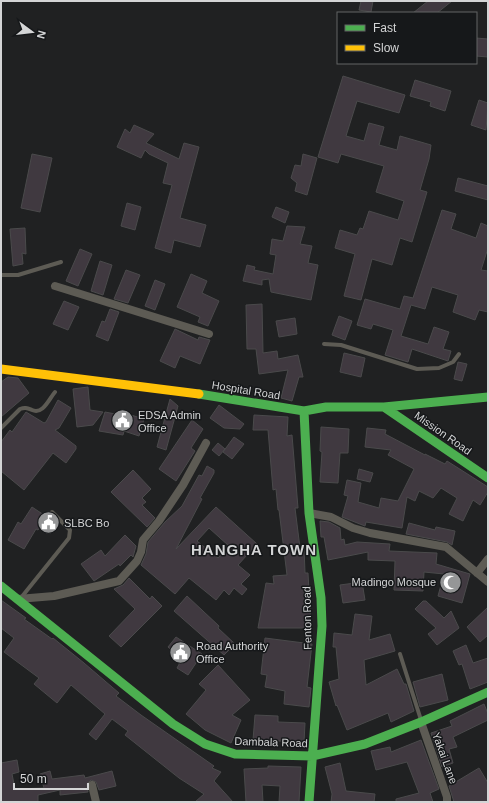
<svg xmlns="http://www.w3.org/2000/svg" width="489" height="803" viewBox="0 0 489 803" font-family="Arial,sans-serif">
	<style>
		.building { fill: #403940; stroke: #4a4a4b; fill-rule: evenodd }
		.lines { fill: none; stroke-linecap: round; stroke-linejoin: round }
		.lane { stroke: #5d5b54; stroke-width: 4 }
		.street { stroke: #5d5b54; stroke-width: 8 }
		.fast { stroke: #4caf50; stroke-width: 9 }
		.slow { stroke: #ffc107; stroke-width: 9 }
		.labels { text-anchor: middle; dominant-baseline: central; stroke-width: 3; stroke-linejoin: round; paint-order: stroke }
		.street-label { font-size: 11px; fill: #d4d5d6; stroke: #16181a }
		.poi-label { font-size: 11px; fill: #d4d5d6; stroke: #16181a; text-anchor: start }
		.district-label { font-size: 15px; font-weight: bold; letter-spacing: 1px; fill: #d4d5d6; stroke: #16181a }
	</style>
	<rect width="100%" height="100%" fill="#202122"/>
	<path class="building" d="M361,1H373L371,12L359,10Z
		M428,1H452L437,13H413Z
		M476,38L488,39V57L476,56Z
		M343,76L405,95L399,113L357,101L346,136L364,141L369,123L384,127L379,145L397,150L400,136L431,145L429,159L420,190L427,192L412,242L400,238L392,265L372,259L361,300L344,296L355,254L335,248L340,230L357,235L360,228L363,229L369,211L398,220L404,201L376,192L384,166L341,154L338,163L318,157Z
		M415,80L451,91L445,111L430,106L431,102L410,96Z
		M479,100L488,103L486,130L471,125Z
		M134,125L154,134L146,143L179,159L184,143L199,147L180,218L206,225L200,247L174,240L171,253L155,248L172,185L163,183L168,163L149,154L145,150L141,158L117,147L125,129L130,133Z
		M32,154L52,158L40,212L21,208Z
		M303,154L317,158L307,195L295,191L297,183L291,178L295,165L301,166Z
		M458,178L488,186V200L455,191Z
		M127,203L141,207L135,230L121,226Z
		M276,207L289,212L285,223L272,217Z
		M442,210L456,214L451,229L476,238L481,223L488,226V248L481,270L488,271V312L479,310L475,320L453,312L458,295L432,287L425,309L411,305L401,336L428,344L434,327L449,332L443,349L451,351L448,361L412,349L408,362L385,355L393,330L373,324L371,329L357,325L365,299L400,309L404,296L413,298Z
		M287,226L305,227L300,244L312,246L308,263L318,265L311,300L271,292L269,279L262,280V285L243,281L247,265L255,267L254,270L273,274L276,255L270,254L272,239L283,241Z
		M25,228L26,254L22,253L23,264L13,266L10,229Z
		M80,249L92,254L78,286L66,281Z
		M100,261L112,265L103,295L91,291Z
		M126,270L140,275L128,303L114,299Z
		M191,274L207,281L202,293L219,301L208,326L198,322L200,317L177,307Z
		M155,280L165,284L155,310L145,306Z
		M64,301L79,307L68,330L53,324Z
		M262,304L263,353L277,351L278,359L298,355L303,377H299L292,401L281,398L288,370L259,374L256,349H247L246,305Z
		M110,309L119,312L108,341L96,336L102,321L105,322Z
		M339,316L352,321L345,340L332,335Z
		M295,318L297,334L279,337L276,321Z
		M175,329L198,340L199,337L210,340L200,364L180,356L175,368L160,361Z
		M344,353L365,358L361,377L340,372Z
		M458,362L467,364L462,381L454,379Z
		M8,377L18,378L29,393L1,417V382Z
		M88,387L90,410L103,412L93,425L77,427L73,389Z
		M170,399L178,406L166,450L157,447Z
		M58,400L71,408L59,428L55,430L76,446V449L66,463L53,453L24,490L1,471V442L10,430L12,432L26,412L44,423L46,422Z
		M219,405L244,424L240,429L224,428L210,418Z
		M105,412L131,417V415L144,419L139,436L124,431L123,435L99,431Z
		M254,415L288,417L287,436L292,435L298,508H295L300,548L304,547L305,573H308L311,628H258L266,583L274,584L273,576L287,575L279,510H278L276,489L273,490L268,430H253Z
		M192,420L203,429L191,448L195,451L176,481L159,469Z
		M321,427L349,429L348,453H340L338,483L320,482L322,452L320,451Z
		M367,428L386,430L385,434L425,455V454L445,464L447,461L488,487V492L480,505L473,500L463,521L449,514L457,498L441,488L433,498L419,491L415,501L407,497L402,528L366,522L365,526L342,517L348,496L344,495L347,480L361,483L358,502L379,508L381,498L398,501L414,469L388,455L391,450L365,447Z
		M234,437L244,444L232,459L223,452Z
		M218,443L225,449L219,456L212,450Z
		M207,466L214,470V473L200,498L202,499L176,549L216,507L257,544L238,565L250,575L241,584L247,589L242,595L234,588L229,595L224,590L216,600L189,578L175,594L141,565L146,554L148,542L165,522L182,506L199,475L202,476ZM209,528L229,546L218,558L197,541Z
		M359,469L373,473L370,482L357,479Z
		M133,470L151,489L142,498L146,502L142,505L155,518L147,527L111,492Z
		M32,507L47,517L38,530L36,529L24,549L8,540L18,522L21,524Z
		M320,521L329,522L340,528L341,540L344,539L345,545L357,542L390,544L389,551L437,553L436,564L470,574L462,603L438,596L444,574L424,572L423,591L394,590L395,561L368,560V552L328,560L324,537H321Z
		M409,523L435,530L436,527L455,531L452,545L447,542L406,534Z
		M125,535L136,546L133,557L131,555L120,566L119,564L94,581L81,564L101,550L105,556Z
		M129,578L150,599L152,596L162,606L121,647L109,636L135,609L114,589L123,585Z
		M362,582L365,600L343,603L340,585Z
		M187,596L219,626L218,628L235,644L224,655L174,611Z
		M1,600L26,618L24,619L52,639L53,638L84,663L119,693L116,696L141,715L214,766L212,768L221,772L214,781L233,802H195L204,794L179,778L125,735L128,731L112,719L96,740L89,734L105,714L71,685L57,703L34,684L39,678L4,652L14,638L1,628Z
		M423,601H426L444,618L451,611L459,628L437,645L428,634L436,628L415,609Z
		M488,607V635L480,642L467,627Z
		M355,614L372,616L369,640L390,634L395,651L364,660L366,685L397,669L404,684H406L414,711L391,722L388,713L347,730L337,705L336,706L329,682L339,679L336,647H333L334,633L352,635Z
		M176,637L202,654L188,675L177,668L182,659L168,647Z
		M265,638L312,644L307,687L311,688L309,707L284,704L285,691L265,687L267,675L261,674Z
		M466,645L473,663L488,658V682L470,689L462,664L459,665L453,651Z
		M218,665L250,700L232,715L241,720L231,743L205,730L186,714L206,690L199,684Z
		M442,674L448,700L420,707L413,682Z
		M484,704L488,714V720L453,737L457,747L449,749L453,763L442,767L431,733L452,726L450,721Z
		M255,715L278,716V722L305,723L304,742L253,740Z
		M421,740L439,789L430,793L433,802H396V799L419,793L407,762L376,770L371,751L390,747L391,752Z
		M17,760L19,772L12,774L15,789L44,788L40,774L50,771L52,779L84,775L85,778L112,771L116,786L99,790L96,782L91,780L87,784L88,792L60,795V790L38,795V802H1V763Z
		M340,763L346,791L375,794L374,802H331L332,794L325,767Z
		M268,766L301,767L299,802H279L280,786L262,785L263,802H246L244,769L268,768Z
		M479,768L488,783V802H454L449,786Z"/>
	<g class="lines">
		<path class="lane" d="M1,275H18L61,262
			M324,344L341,345L417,369L439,368L453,362L459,354
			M1,428L20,409C25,407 27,408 32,410C43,415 49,399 55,392
			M20,599L69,538L70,530L52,512
			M400,654L421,720"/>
		<path class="street" d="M55,286L209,334
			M309,513L331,517L353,528L370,533L446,547L488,582
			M477,573L488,559
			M18,599L54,596L119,581L137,561L141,552L143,540L159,521L183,485L206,443
			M421,722L447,797V802
			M92,785L96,802"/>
		<path class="fast" d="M199,394L304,411L326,407H384L488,397
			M384,407L488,478
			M304,411L309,513L321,598L322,626L309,802
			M1,586L173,724L205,744L235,754L312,756L365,744L421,722L488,692"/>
		<path class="slow" d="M1,369L199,394"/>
	</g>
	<defs>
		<symbol id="civic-disc" viewBox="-11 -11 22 22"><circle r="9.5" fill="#959697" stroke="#16181a"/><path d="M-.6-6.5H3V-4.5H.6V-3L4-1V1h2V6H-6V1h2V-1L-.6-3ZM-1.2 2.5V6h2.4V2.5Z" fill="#fff"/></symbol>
		<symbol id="mosque-disc" viewBox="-11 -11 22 22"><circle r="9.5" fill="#959697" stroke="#16181a"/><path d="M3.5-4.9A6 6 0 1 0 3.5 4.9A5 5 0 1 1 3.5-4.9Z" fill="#fff"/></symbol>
	</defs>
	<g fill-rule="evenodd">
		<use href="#civic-disc" x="110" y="408" width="25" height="25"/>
		<use href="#civic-disc" x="36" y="510" width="25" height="25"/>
		<use href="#mosque-disc" x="438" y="570" width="25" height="25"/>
		<use href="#civic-disc" x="168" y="640" width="25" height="25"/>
	</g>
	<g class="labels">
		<g class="street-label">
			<text transform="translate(246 390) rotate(9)">Hospital Road</text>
			<text transform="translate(443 433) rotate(35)">Mission Road</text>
			<text transform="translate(307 618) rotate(-91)">Fenton Road</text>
			<text transform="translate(271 742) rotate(2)">Dambala Road</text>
			<text transform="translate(445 758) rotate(70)">Yakai Lane</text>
		</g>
		<g class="poi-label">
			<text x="138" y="415">EDSA Admin<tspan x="138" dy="13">Office</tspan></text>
			<text x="64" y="523">SLBC Bo</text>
			<text x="436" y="582" text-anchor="end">Madingo Mosque</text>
			<text x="196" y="646">Road Authority<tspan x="196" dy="13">Office</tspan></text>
		</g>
		<g class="district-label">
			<text x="254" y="549">HANGHA TOWN</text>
		</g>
	</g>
	<rect width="489" height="803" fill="none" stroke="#d4d5d6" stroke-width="4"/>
	<rect x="337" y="12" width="140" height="52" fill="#16181a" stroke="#626465"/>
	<rect x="345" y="25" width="20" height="6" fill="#4caf50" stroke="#626465"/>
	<text x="373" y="32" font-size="12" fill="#d4d5d6">Fast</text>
	<rect x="345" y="45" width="20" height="6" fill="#ffc107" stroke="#626465"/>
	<text x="373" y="52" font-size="12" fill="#d4d5d6">Slow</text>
	<g transform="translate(32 32) rotate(105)" stroke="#16181a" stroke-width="3" paint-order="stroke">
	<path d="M0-3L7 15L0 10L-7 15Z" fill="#d4d5d6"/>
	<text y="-6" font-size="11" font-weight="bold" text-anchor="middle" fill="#d4d5d6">N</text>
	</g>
	<path d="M14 783v6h74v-6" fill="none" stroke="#d4d5d6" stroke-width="2"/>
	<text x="20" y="783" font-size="12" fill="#d4d5d6" stroke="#16181a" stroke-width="3" paint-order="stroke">50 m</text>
</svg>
